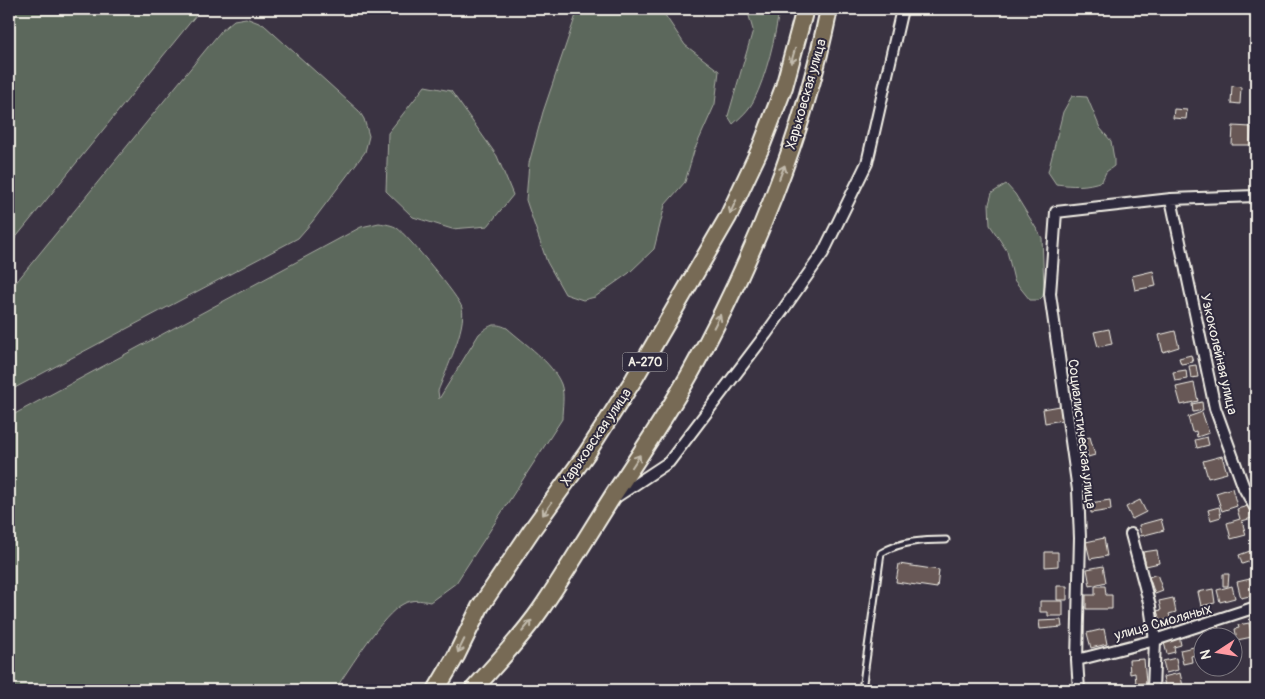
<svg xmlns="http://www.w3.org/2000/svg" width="1265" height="699" viewBox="0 0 1265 699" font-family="Pangolin,sans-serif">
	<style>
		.green { fill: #5b675c; stroke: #a8aca2 }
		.building { fill: #685956; stroke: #f4f1e8 }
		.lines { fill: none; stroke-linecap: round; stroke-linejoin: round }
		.service-casing { stroke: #f4f1e8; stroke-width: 9 }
		.minor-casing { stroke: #f4f1e8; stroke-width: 14 }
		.trunk-casing { stroke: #f4f1e8; stroke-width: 20 }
		.service { stroke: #2f2a3d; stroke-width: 5 }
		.minor { stroke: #2f2a3d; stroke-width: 10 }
		.trunk { stroke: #776a54; stroke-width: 16 }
		.oneway { stroke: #c2bbad }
		.labels { text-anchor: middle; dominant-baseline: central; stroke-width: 4; stroke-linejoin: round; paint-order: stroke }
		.shield { fill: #2f2a3d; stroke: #b9b5b5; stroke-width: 1 }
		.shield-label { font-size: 12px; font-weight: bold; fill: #f4f1e8 }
		.street-label { font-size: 14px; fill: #f4f1e8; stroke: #2f2a3d }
	</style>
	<rect width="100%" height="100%" fill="#3a3342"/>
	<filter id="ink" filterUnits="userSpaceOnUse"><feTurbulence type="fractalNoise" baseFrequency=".02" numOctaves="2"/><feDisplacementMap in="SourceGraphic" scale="10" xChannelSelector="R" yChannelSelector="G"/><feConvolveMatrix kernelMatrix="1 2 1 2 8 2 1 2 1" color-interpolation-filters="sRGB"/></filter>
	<g filter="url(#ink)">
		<path class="green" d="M9,9H201L9,246Z
			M578,9H661L685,45L719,71L715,104L694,151L685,182L665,205L654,249L629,273L595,297L583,300L565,294L547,262L526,200L529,163L543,112Z
			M747,9H779C776,36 766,76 754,100C749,110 741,117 733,124L728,116L753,30Z
			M246,18L264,25L359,111L364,119L369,136L365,152L312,222L298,238L9,391V291L221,31L234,20Z
			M425,86L451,91L497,156L513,195L488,226L452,229L413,217L386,191L388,133Z
			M1072,96L1087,97L1100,128L1111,141L1114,159V166L1106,172L1102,181C1086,187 1073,186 1056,184L1048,172L1063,112Z
			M1006,184L1015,194L1042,238L1044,287L1043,296L1039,300H1030L1014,280L1007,251L990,225L989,204L992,193Z
			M379,223C385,224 393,225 397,228C407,235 460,298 462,308C467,326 445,373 438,391L439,399L479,334C490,325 494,322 507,328C525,344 552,362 561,384C565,395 562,407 562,419L456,583L430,602C420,600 412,599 403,604C383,614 349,669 335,690H9V417L361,227Z"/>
		<path class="building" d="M1232,86L1241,87L1240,104L1231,103Z
			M1174,109L1187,110L1186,119L1173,118Z
			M1233,126L1251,127L1250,145H1232Z
			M1153,271L1156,286L1135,290L1132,276Z
			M1109,329L1112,344L1098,347L1094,332Z
			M1175,331L1179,347L1163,352L1159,335Z
			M1191,355L1193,362L1181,364L1179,358Z
			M1196,365L1198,377L1191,378L1189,366Z
			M1186,370L1187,379L1175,381L1173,372Z
			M1194,383L1198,401L1181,405L1176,387Z
			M1202,402L1203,410L1193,412L1192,404Z
			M1060,406L1062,420L1045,423L1043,409Z
			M1202,412L1209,433L1197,437L1196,431L1192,432L1188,417Z
			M1090,437L1095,455L1088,457L1087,451L1081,453L1078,440Z
			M1207,437L1209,445L1197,448L1195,440Z
			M1222,456L1227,473L1208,478L1203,461Z
			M1232,488L1237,506L1222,511L1216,493Z
			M1110,500L1111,510L1091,513L1090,503Z
			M1140,500L1146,512L1132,519L1126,507Z
			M1248,506L1252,518L1242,521L1246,535L1231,539L1227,523L1240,519L1237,509Z
			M1219,507L1221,517L1211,520L1208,510Z
			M1161,519L1164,530L1141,536L1139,525Z
			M1104,538L1107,556L1090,559L1086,542Z
			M1157,550L1159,563L1146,566L1143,552Z
			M1250,551L1254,560L1242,564L1239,555Z
			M1045,552H1058V566L1045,567Z
			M899,564L939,570L937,588L896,582Z
			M1103,566L1106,582L1090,586L1087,569Z
			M1157,574L1163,591L1155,594L1149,577Z
			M1223,574H1229L1228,586H1223Z
			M1250,579L1254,595L1241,598L1237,582Z
			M1057,586H1067V600H1057Z
			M1095,586H1105L1106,595H1112V609H1086V595H1095Z
			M1232,586L1235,598L1220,602L1217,590Z
			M1213,589L1215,603L1201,606L1198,592Z
			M1173,598L1176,612L1169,614L1171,619L1160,621L1157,611L1161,610L1159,601Z
			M1040,601H1063V616H1048V612H1040Z
			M1061,620L1062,627L1040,629L1039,621Z
			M1249,623L1252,637L1237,640L1235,629L1239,628L1238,625Z
			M1218,625L1221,636H1214L1211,627Z
			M1104,629L1107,644L1091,648L1087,633Z
			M1179,635L1181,645L1174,647L1175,652L1167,654L1163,639Z
			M1194,647L1196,655L1191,656L1192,662L1183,664L1180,650Z
			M1176,658L1178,670L1166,673L1163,661Z
			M1144,659L1146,683L1136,684L1135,673L1130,674L1129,660Z
			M1180,673L1183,686L1166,690L1163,677Z"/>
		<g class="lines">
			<defs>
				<path id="service" d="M862,690L881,553C901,541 924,540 946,540"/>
				<path id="minor" d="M1171,199L1215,408L1244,488L1256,509
					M616,497L669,462L766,334L823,253L867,163L902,9
					M1131,534L1150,606L1155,640L1153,690
					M1077,660L1155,640L1256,607
					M1079,690L1077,660L1080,538L1078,490L1050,294L1056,212L1171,199L1256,196"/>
				<path id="trunk" d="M436,690L456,656L480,607L531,531L587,453L634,379L728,217L761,147L784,87L805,9
					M473,690C496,664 521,638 541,609C567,571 591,530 616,491C642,452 668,413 691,372C753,261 804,134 829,9"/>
			</defs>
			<use href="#service" class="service-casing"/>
			<use href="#minor" class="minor-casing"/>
			<use href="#trunk" class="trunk-casing"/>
			<use href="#service" class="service"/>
			<use href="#minor" class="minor"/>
			<use href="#trunk" class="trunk"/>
		</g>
		<defs><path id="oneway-shaft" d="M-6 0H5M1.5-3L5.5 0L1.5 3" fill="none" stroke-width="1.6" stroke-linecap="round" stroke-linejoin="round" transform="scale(1.25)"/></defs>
		<g class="oneway">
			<use href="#oneway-shaft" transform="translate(793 56) rotate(106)"/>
			<use href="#oneway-shaft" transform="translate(782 172) rotate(-68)"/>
			<use href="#oneway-shaft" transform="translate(733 207) rotate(115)"/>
			<use href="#oneway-shaft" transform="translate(717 321) rotate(-63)"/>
			<use href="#oneway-shaft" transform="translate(636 461) rotate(-57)"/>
			<use href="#oneway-shaft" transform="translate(547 509) rotate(125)"/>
			<use href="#oneway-shaft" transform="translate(527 626) rotate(-50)"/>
			<use href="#oneway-shaft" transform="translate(461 646) rotate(116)"/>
		</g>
	</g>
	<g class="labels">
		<rect class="shield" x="622.5" y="352.5" width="45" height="19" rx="4"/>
		<g class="shield-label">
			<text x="645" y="362">А-270</text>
		</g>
		<g class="street-label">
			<text transform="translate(806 94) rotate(-74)">Харьковская улица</text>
			<text transform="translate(1219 354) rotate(77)">Узкоколейная улица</text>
			<text transform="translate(1082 434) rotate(83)">Социалистическая улица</text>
			<text transform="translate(596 437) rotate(-56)">Харьковская улица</text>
			<text transform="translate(1163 622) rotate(-16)">улица Смоляных</text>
		</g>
	</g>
	<rect width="1265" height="699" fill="none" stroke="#2f2a3d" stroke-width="30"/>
	<rect x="15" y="15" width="1235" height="669" fill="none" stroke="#f4f1e8" stroke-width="2" filter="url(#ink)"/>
	<g transform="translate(1218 652) rotate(258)"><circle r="24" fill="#2f2a3d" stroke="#7e7a81"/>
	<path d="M0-4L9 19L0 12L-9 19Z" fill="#ff9aa2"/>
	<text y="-8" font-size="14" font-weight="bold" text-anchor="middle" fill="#f4f1e8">N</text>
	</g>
</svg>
